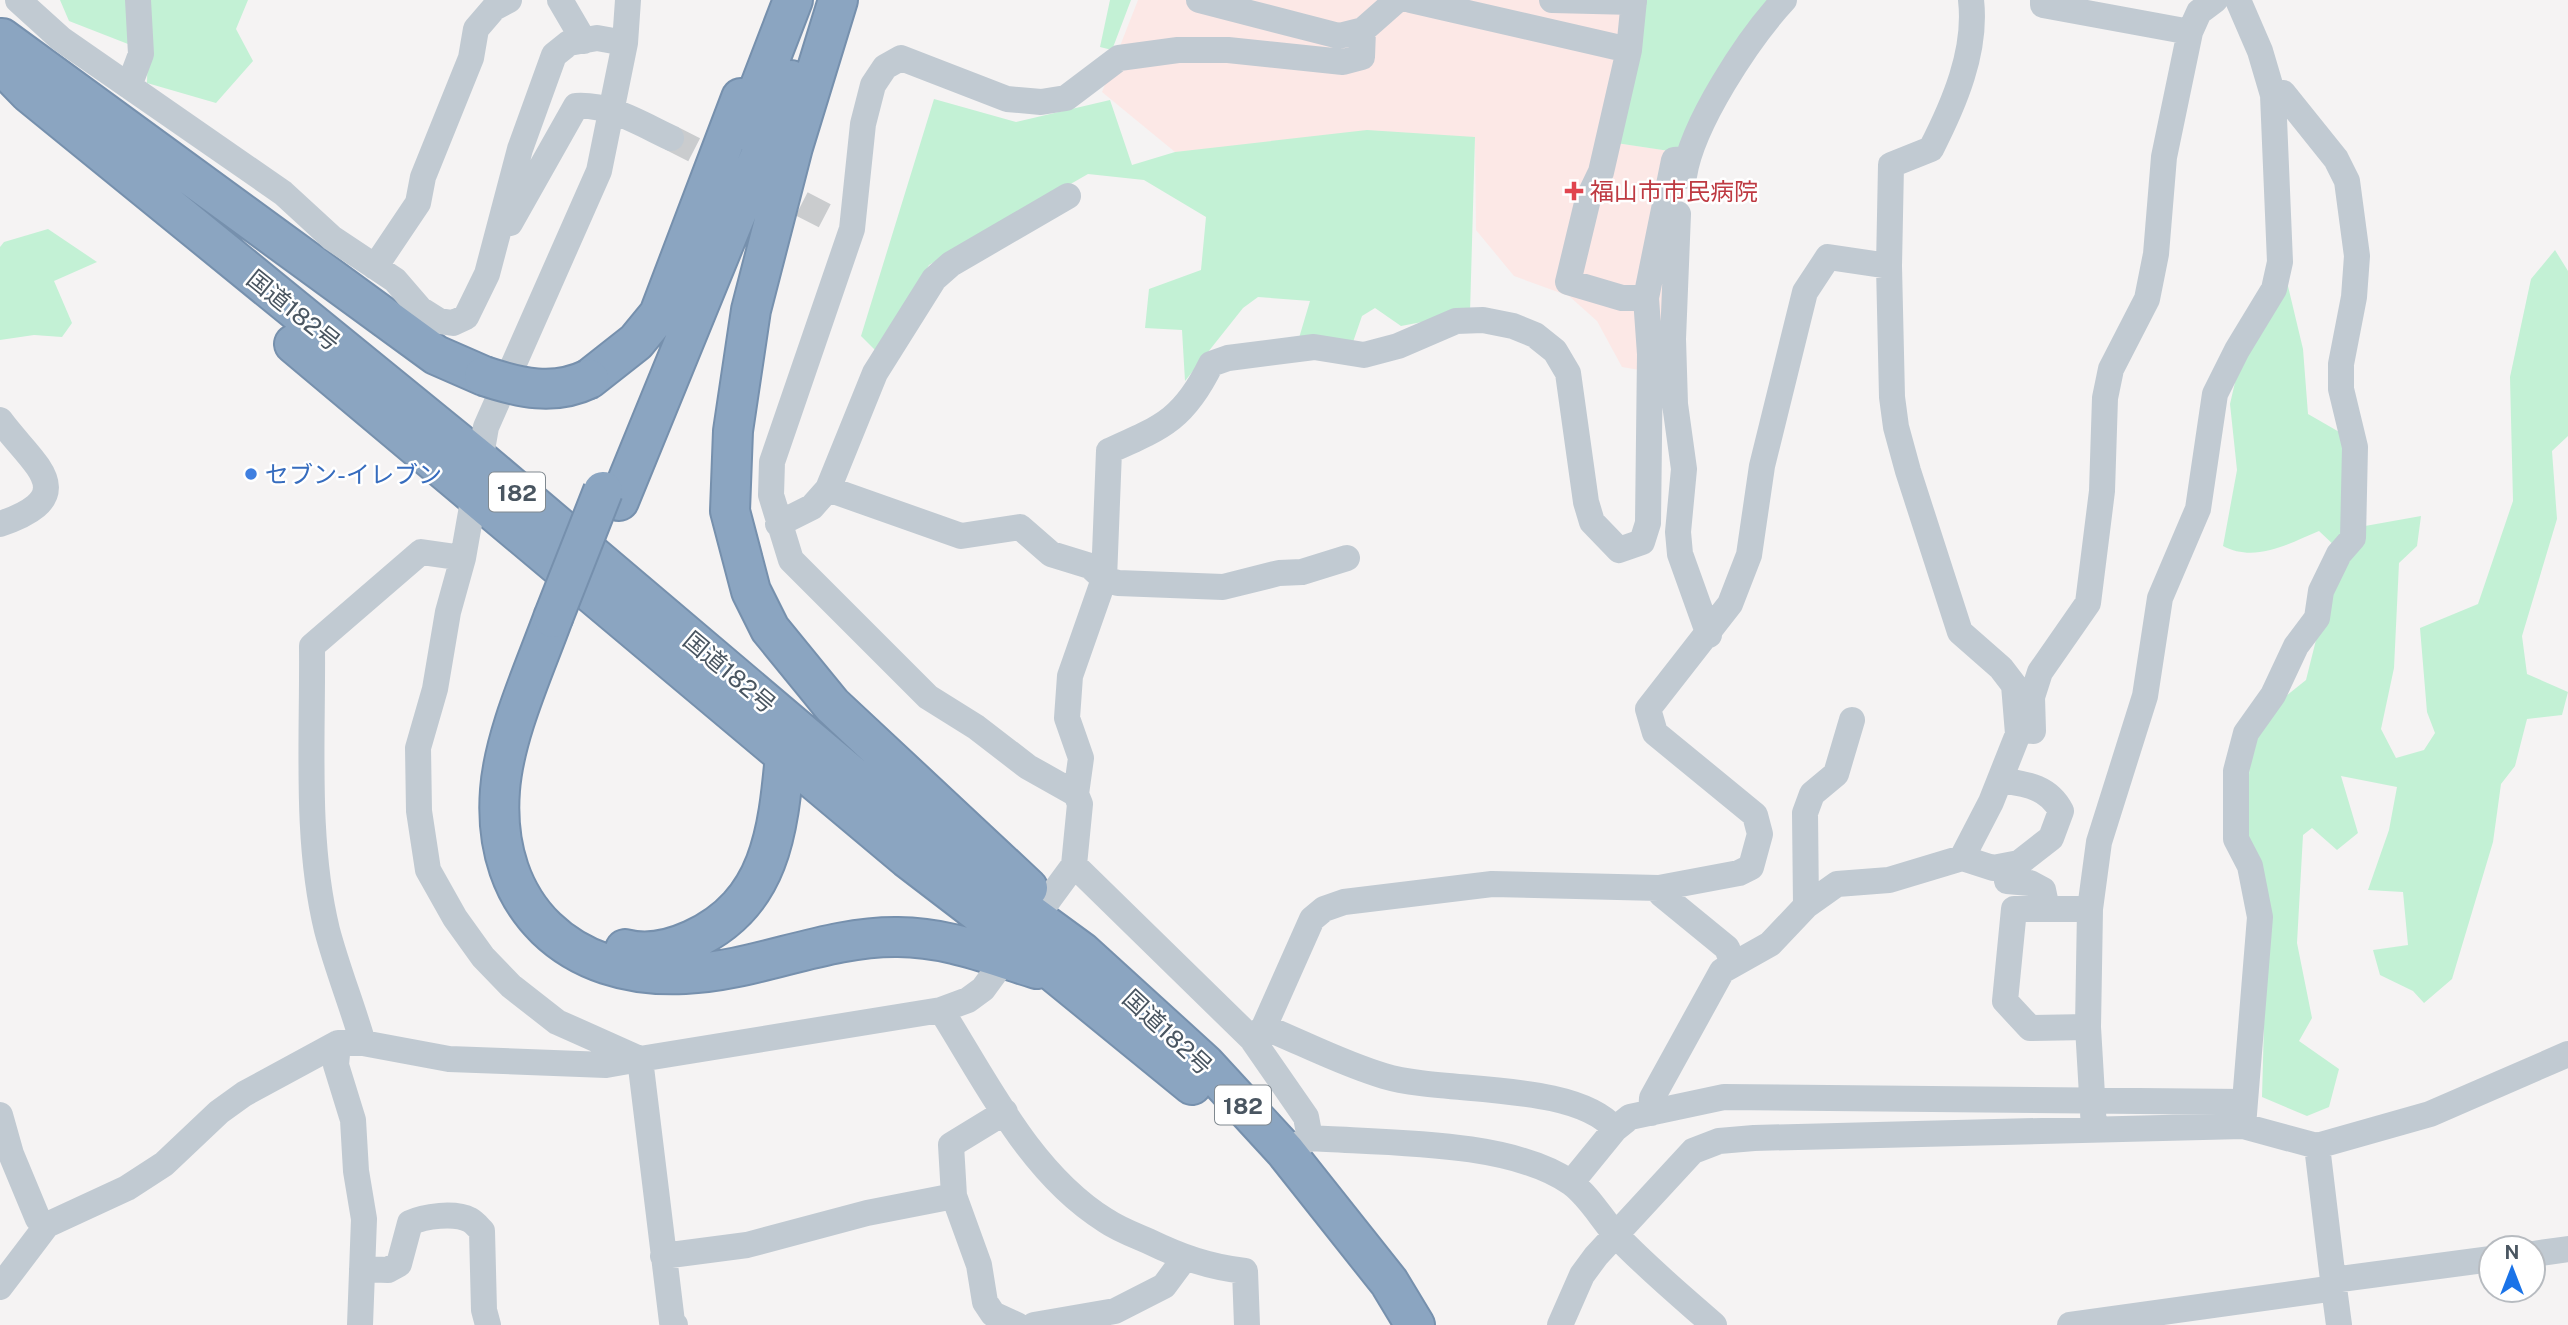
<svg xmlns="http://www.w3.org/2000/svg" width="2568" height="1325" viewBox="0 0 2568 1325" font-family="'Public Sans','Noto Sans JP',sans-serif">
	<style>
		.medical { fill: #fce8e6 }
		.green { fill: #c3f1d5 }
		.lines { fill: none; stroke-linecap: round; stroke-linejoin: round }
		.minor-tunnel { stroke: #caccce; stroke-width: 26; stroke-dasharray: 26 13; stroke-linecap: butt }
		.highway-casing { stroke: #7690ad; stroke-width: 42 }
		.minor { stroke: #c1cad2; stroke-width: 26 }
		.highway { stroke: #8ba5c1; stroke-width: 38 }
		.highway-bridge-casing { stroke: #7690ad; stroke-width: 42; stroke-linecap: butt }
		.highway-bridge { stroke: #8ba5c1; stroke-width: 38 }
		.health-dot { fill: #e0444e; stroke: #fff; stroke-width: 2.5 }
		.shop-dot { fill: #3f7fe0; stroke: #fff; stroke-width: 2.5 }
		.labels { text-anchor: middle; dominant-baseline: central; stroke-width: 5; stroke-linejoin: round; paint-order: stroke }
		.shield { fill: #fff; stroke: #808990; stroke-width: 2 }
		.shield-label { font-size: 23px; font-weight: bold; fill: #4a5661 }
		.health-label { font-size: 24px; fill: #be3a42; stroke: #fff; text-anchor: start }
		.street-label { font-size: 24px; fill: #4a5661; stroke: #fff }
		.shop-label { font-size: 24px; fill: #366cbe; stroke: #fff; text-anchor: start }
	</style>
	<rect width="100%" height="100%" fill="#f5f3f3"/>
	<path class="medical" d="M1138,0H1646L1617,143L1676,152L1657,373L1622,367L1597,321L1569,296L1514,276L1476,230L1475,137L1175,152L1102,92Z"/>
	<path class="green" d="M60,0H132L128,44L69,21Z
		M149,0H248L236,29L253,61L216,103L147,83Z
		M1110,0H1131L1112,50L1100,47Z
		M1646,0H1772L1676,152L1616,143Z
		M934,99L1016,122L1110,100L1132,165L1175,152L1367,130L1475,137L1470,313L1401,326L1375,308L1362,316L1353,342L1299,338L1310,301L1258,297L1243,308L1185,381L1182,330L1145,328L1149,289L1201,270L1206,217L1144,180L1088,174L929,265L879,354L861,336Z
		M48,229L97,262L54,281L72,323L62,337L34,335L0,340V247L4,242Z
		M2555,250L2568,271V436L2552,451L2557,519L2522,636L2527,674L2568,692L2562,715L2527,719L2515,766L2501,784L2493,842L2452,979L2424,1003L2413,991L2380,975L2373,950L2408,945L2403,892L2368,890L2389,830L2397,787L2341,776L2358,833L2337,850L2312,828L2303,835L2297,943L2312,1018L2299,1041L2339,1069L2329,1107L2307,1116L2262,1097L2267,916L2246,833L2251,737L2276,704L2306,680L2330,584L2365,526L2421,516L2417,546L2399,563L2394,668L2381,729L2396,758L2424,750L2435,733L2427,712L2420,628L2478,604L2513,501L2510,377L2531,279Z
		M2287,282L2303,349L2308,414L2341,433L2348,472L2347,536L2337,548L2319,531C2288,544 2255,563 2223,546L2237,470L2230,404L2242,352Z"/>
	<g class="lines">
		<path class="minor-tunnel" d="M671,138L732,169
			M767,186L829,218"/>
		<defs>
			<path id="highway" d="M838,0L793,147L751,310L733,431L730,511L751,591L770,629L832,705L1028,888
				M2,38L436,355L484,376
				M0,63L29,93L481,461L922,835L1082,952L1205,1064L1285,1151L1389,1282L1415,1325
				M743,130L793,0
				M294,344L907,858L1018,943L1192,1085
				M589,379L636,342L659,314L741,98
				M619,501L791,80
				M553,618C534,670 504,735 500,790C491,907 570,980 685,974C757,971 825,936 898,937C947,937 990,955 1037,969
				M625,949C647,955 672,949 692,940C771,904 778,831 785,755"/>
		</defs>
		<use href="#highway" class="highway-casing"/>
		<path class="minor" d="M18,0L61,39L283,193L332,238L395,280L420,309L439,321L453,323L466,317L487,274L520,149L554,55L569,43L597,38L625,43
			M560,0L584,41
			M628,0L625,43L599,171L486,427L463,558L448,612L435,689L418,748L419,811L428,870L455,918L483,957L511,986L557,1022L640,1059L941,1010L968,1000L983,989L1074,865
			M1199,0L1339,36L1363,30L1397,0
			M1411,0L1629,50
			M1552,0L1634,2
			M1634,0L1629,50L1601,172L1588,199L1568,282L1622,298H1646
			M2043,0V5L2190,32
			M129,86L141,54L138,0
			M1684,176C1692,124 1748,39 1784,0
			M1678,214L1673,339L1675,404L1684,469L1678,532L1680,554L1709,635
			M510,223L576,106C610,104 641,124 671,138
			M1889,266L1891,165L1931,149C1954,104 1977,51 1971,0
			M375,267L418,203L423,177L471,58L476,29L494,8L509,0
			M0,420C32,464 85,495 0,524
			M828,489L961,536L1020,527L1051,554L1090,566L1104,579L1118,583L1223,587L1279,573L1302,572L1347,558
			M778,524L812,507L828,489L875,373L934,279L951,264L1068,196
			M2033,731L2032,697L2040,672L2088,603L2102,491L2105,398L2111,369L2147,299L2156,254L2164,157L2190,32L2199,12L2215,0
			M1076,794L1081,758L1067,718L1070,676L1104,579L1109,451C1163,427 1184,419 1211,364L1228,358L1314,347L1364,355L1398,346L1456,321L1483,320L1513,326L1535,335L1555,351L1568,373L1586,502L1592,522L1619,550L1642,542L1648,523L1650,354L1646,298L1674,160L1687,159
			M1962,858L1993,868L2019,863L2051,838L2061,811C2048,786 2025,784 2000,780
			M2005,866L2007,881L2030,883L2043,890L2047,909
			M1659,888L1661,894L1727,948L1733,964
			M1806,906L1805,813L1812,794L1836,774L1852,720
			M941,1010C987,1083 1030,1173 1105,1220C1118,1229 1134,1235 1148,1241C1181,1257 1209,1267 1245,1271L1247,1325
			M1264,1027C1303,1043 1343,1064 1384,1076C1444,1094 1574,1081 1615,1129
			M2088,1027L2030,1028L2005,1001L2014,909H2090
			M1252,1039L1264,1027L1312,919L1324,909L1344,902L1492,884L1659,888L1739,873L1751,867L1760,834L1755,815L1655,733L1648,709L1730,604L1749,555L1762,466L1805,292L1828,257L1889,266L1892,397L1896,427L1908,471L1960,632L2001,668L2014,685L2018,734L1991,802L1962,858L1889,880L1837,884L1806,906L1770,944L1722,971L1652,1098L1651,1113
			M338,1043L336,1065L353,1120L356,1171L364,1219L360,1325
			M363,1043C352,1005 337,968 327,930C305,840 313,739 312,646L421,552L463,558
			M1005,1112L951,1145L954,1196L979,1265L985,1302L993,1314L1017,1325
			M0,1115L11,1154L38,1219L47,1225L127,1188L164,1164L219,1112L244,1094L338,1043H363L449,1059L606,1065L640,1059L672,1322L675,1325
			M2243,1126L2260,917L2250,866L2236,839V771L2246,733L2273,695L2296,646L2317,618L2321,591L2339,554L2353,538L2355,447L2341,389V364L2354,297L2357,256L2347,181L2336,159L2283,93L2273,95
			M2094,1129L2088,1027L2090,909L2099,842L2145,696L2160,598L2198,509L2215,394L2237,350L2274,289L2280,262L2273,95L2260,51L2238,0
			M1310,1138L1306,1117L1252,1039L1074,865L1080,804L1076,794L1028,767L976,727L928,697L791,560L771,495L772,462L852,229L863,124L873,85L885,67L901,58L1007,99L1041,102L1066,98L1119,58L1178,50H1228L1343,62L1362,57L1363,30
			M1296,1146L1310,1138C1383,1143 1511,1140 1571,1183C1589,1196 1601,1218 1616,1235C1646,1267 1681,1296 1714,1325
			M2317,1146L2333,1280L2491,1259
			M1571,1183L1615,1129L1630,1117L1724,1097L2245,1102
			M2533,1254L2568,1249
			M663,1256L747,1245L867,1213L954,1196
			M362,1269L388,1270L399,1264L410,1223C424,1216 455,1212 470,1220C474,1222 479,1228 482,1231L484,1310L488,1325
			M2333,1280L2339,1325
			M0,1287L47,1225
			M1034,1325L1115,1311L1164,1286L1184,1259
			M1560,1325L1582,1275L1596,1256L1693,1151L1719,1141L1754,1138L2243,1126L2317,1146L2430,1114L2568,1054
			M2070,1325L2335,1288"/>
		<use href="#highway" class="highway"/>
		<defs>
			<path id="highway-bridge" d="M484,376C520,388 554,396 589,379
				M553,618L603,491"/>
		</defs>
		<use href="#highway-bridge" class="highway-bridge-casing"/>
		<use href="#highway-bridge" class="highway-bridge"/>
	</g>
	<path class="health-dot" d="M1570.5 180.5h7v7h7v7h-7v7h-7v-7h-7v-7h7z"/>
	<circle class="shop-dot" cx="251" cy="474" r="7"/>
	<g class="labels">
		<g class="shield">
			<rect x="489" y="472.5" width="56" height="39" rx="5"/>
			<rect x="1215" y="1085.5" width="56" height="39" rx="5"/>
		</g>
		<g class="shield-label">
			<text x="517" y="492">182</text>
			<text x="1243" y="1105">182</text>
		</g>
		<g class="health-label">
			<text x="1590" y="191">福山市市民病院</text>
		</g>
		<g class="street-label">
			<text transform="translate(294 310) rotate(39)">国道182号</text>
			<text transform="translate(730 672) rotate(40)">国道182号</text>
			<text transform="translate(1168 1032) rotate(43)">国道182号</text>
		</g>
		<g class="shop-label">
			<text x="265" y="474">セブン-イレブン</text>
		</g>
	</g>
	<g transform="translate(2512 1269)"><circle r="33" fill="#ffffff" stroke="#b7bbc0" stroke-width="2"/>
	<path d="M0-5L12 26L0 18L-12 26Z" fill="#1a73e8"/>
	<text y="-10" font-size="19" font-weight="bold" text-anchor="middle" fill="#4a5661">N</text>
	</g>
</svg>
